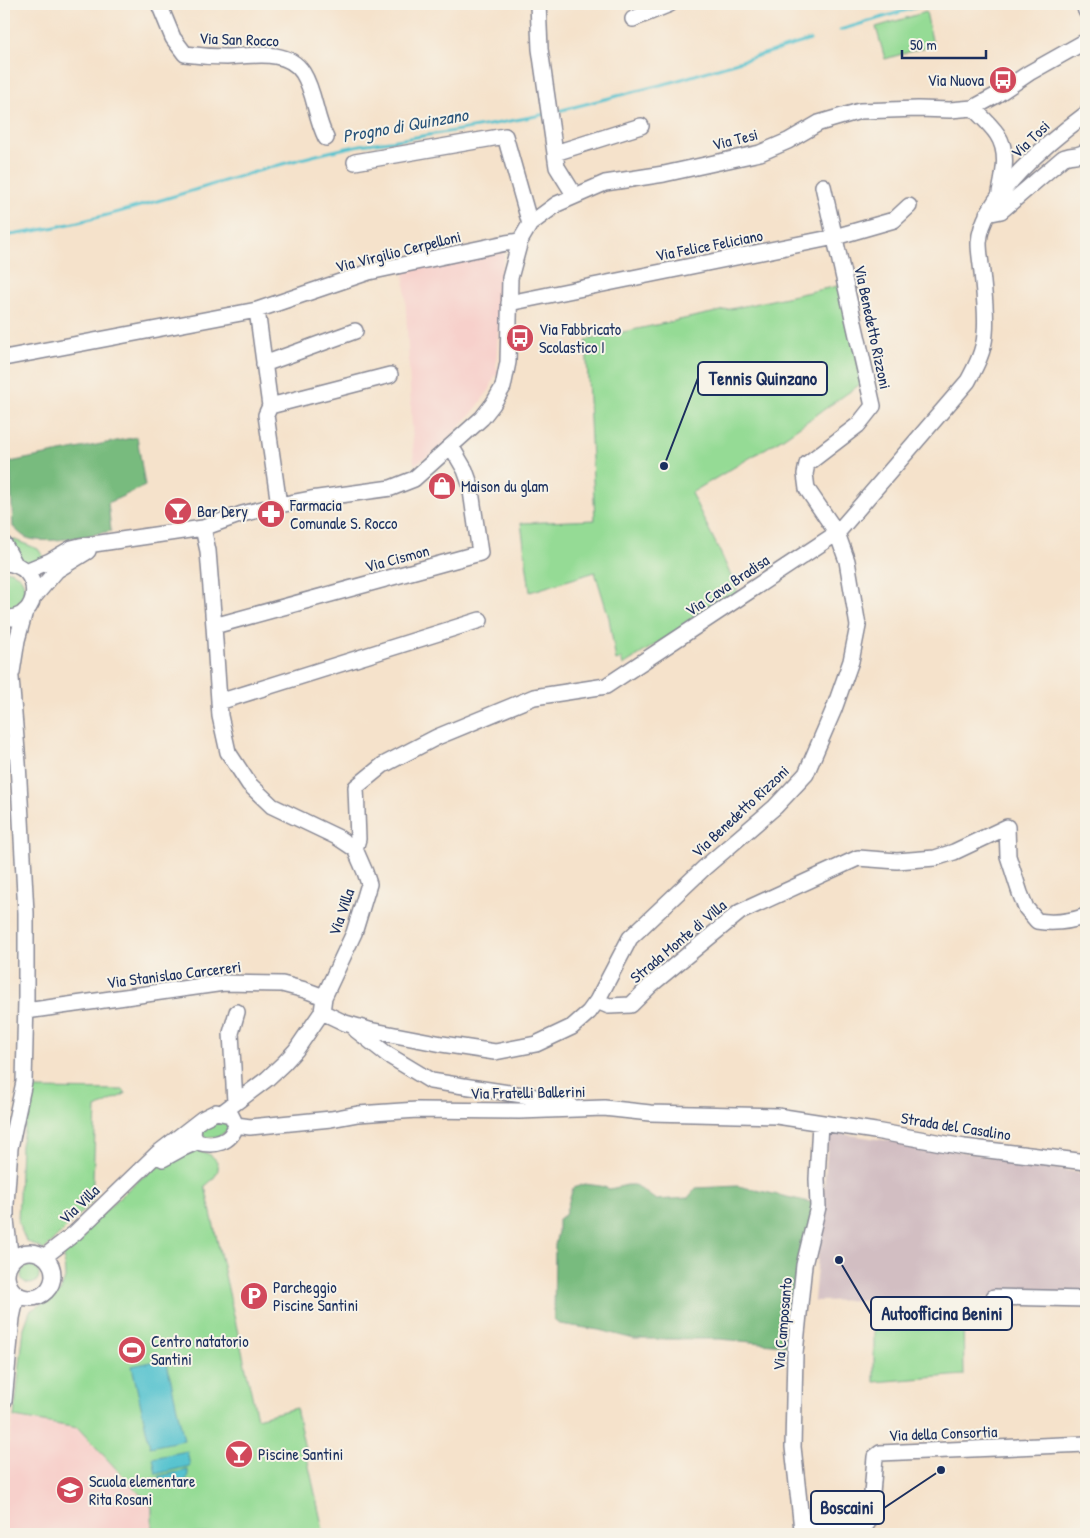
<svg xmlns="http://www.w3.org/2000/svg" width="1090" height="1538" viewBox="0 0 1090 1538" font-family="'Patrick Hand',sans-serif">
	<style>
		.built { fill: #f7d0cb }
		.industrial { fill: #d2bec2 }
		.green { fill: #95db95; stroke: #58857a }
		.forest { fill: #78bb7e; stroke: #4a756e }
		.water { fill: #57c3cf; stroke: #397996 }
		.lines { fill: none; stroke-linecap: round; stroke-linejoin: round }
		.stream { stroke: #57c3cf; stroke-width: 3 }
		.minor-casing { stroke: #888894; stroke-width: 18 }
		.minor { stroke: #fff; stroke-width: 15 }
		.labels { text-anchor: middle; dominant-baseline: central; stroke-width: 4; stroke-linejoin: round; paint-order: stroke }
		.street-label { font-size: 16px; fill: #1b2f5e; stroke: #f7f3e8 }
		.poi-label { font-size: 16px; fill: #1b2f5e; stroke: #f7f3e8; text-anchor: start }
		.water-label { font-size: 18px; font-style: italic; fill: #2a547a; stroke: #f7f3e8 }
		.leader { fill: none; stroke: #1b2f5e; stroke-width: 2 }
		.callout-dot { fill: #1b2f5e; stroke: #f7f3e8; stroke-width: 2 }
		.callout { fill: #f7f3e8; stroke: #1b2f5e; stroke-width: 2 }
		.callout-label { font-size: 18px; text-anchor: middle; font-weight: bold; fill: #1b2f5e }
	</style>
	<rect width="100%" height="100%" fill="#f7f3e8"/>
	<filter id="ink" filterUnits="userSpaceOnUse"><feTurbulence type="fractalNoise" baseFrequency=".02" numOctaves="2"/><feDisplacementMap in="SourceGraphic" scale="10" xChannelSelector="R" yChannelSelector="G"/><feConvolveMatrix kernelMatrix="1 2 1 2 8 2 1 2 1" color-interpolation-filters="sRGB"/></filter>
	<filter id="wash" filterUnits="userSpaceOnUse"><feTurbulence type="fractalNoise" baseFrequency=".0096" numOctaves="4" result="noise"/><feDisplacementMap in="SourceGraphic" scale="20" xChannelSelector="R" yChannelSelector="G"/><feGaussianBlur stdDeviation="1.12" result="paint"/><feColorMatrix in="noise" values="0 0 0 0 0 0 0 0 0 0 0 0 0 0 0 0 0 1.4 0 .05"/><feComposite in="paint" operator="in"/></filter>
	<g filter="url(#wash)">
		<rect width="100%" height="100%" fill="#f5e2cb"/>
		<path class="built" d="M506,243L502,269L496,367L505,380L495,375L490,389L474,411L437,450L414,465L404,271Z
			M13,1418L77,1428L152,1507V1534H4V1474Z"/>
		<path class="industrial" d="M829,1132L946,1149L1086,1174V1296L814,1301Z"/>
		<path class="green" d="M926,12L933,45L885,59L876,27Z
			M842,285L862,383L783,438L691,493L722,556L738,592L623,665L621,659L616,661L609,618L595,572L530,592L521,523L595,520L586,340Z
			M12,539L38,549L45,559C16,565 21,564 6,540Z
			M4,570C31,572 31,606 4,609Z
			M33,1089L124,1090L125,1094L96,1108L92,1202L44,1250L26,1241L18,1222L21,1145Z
			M220,1120L225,1121L228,1125V1130L218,1137L205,1138L202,1132L204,1126L214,1121Z
			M195,1150C220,1154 227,1170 205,1186L257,1418L296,1408L324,1534H152V1507L78,1428L14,1417L24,1328L30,1311L60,1292L65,1278L64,1256L69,1245L136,1182L163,1163Z
			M21 1275a9 9 0 1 1 18 0a9 9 0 1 1-18 0Z
			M985,1306L984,1316H963L964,1375L874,1382V1308Z"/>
		<path class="forest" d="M137,437L145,486L108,503L111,531C91,535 42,546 25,537C21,535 17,530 13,527L10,462Z
			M585,1184L600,1186L610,1189L627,1185H635L656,1200L688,1198L696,1188L738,1186L814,1203L793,1346L720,1339H634L599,1330L560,1324L554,1319L555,1245L558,1231V1219L565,1215L573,1188Z"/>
		<path class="water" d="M166,1359L184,1440L150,1447L132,1366Z
			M187,1451L190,1466L156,1474L153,1458Z
			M188,1470C189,1490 167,1494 159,1476Z"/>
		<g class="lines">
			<path class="stream" d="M840,30L927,4
				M554,112L672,82L810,40
				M4,236C123,220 234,172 351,147C366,143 381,143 396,140C446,132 496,125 545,114"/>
		</g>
	</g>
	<g filter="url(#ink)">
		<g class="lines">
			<defs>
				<path id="minor" d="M159,4L173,38L185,54C199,56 213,57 227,57C252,56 288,48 303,73C315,92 315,117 326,138
					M538,4L540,49L557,167L575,196
					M1084,4L1086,11
					M633,19L670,4
					M973,108C981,116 991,125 997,134C1009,152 1004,173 1000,192
					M555,153L641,126
					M355,162L505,136L530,224
					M987,214L1001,211L1063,158C1070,154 1079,157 1086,151
					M509,303L835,237L894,220L909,206
					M257,310L270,406L266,415L279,505
					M4,358L257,310L369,272L506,243L520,241
					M264,364L355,331
					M270,406L390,375
					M203,528L208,551L214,626L220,716L228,752L249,784L272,806L337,837L355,849L365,872L369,884L354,933L324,997L322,1012L296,1050L284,1063L267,1079L223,1112
					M4,544L15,564
					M4,563C45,564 42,621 4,618
					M26,571L50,561L72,548L80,546L203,528L242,514L279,505L311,499L391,488L414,479L482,418L493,404L503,387L508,362L510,278L520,241L530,224L557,204L605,183L664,174L760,153L788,141L819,123L860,111L918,109L950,110L973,108L995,96L1029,73L1086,41
					M33,598L57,570L88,551
					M214,626L480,553L470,484L465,470L451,446
					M4,650L11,678L18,763L26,913V1000L24,1082L10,1148L6,1204V1220L11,1262
					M12,672L17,640L25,611
					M219,702L480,620
					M355,849L358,839L356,787L383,765L437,737L534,697L606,686L837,533L968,381C976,366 984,351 985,334C987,314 984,293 982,273C981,263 979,253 979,243C981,197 1051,140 1086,114
					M597,1001L609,1006L631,1005L652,984L740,912L858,858L897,861L935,858L954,852L1007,827L1008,856L1020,893L1026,908L1037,921C1055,924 1069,922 1086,916
					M26,1011L224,983L282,984L305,990L324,997
					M322,1012L345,1023L369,1030L442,1044L495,1052L536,1044L572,1027L589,1012L597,1001L630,938L704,868L775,807L806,774L834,709L851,661L858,626L847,561L837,533L807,489L805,474L807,464L858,425L873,406L823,186
					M356,1030L388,1055L431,1081L568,1102
					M235,1102L231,1033L237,1012
					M820,1123L817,1179L818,1207L804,1265L795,1353L793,1447L802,1529L862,1526L867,1524L870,1518L875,1457L880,1453L1086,1444
					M236,1125L250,1127L331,1119L358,1114L417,1110L519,1111L604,1108L650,1113L777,1116L875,1131L964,1147L1086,1162
					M163,1159L181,1149L197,1142
					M7 1275a23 23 0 1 1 46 0a23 23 0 1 1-46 0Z
					M44,1257L75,1233L158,1153L202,1119L216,1112L231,1115L236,1125C231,1143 214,1147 197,1142L193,1135L194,1126
					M994,1297L1086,1299
					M4,1401L12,1318L17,1294"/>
			</defs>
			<use href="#minor" class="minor-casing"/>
			<use href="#minor" class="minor"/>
		</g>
	</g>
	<defs>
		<symbol id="bus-disc" viewBox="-11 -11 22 22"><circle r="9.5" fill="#d1495b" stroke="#f7f3e8"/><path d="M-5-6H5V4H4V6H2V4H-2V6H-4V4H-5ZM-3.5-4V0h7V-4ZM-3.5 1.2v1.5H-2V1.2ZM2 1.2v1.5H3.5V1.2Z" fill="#fff"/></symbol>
		<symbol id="shop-disc" viewBox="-11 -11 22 22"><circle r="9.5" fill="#d1495b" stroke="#f7f3e8"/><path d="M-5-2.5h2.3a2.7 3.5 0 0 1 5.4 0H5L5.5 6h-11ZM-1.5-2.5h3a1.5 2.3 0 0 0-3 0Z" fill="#fff"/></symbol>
		<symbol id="bar-disc" viewBox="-11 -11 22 22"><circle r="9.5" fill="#d1495b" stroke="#f7f3e8"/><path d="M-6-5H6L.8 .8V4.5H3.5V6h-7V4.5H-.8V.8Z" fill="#fff"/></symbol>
		<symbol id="pharmacy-disc" viewBox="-11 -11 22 22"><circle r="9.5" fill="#d1495b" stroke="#f7f3e8"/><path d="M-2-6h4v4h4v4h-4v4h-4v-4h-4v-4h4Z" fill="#fff"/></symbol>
		<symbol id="parking-disc" viewBox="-11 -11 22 22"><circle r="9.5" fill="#d1495b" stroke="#f7f3e8"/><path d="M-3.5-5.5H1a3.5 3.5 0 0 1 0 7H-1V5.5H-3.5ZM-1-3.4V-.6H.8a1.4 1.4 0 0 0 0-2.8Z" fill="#fff"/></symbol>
		<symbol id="stadium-disc" viewBox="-11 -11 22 22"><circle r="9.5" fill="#d1495b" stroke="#f7f3e8"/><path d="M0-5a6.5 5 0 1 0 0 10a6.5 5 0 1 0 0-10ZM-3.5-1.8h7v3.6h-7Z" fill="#fff"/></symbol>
		<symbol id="school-disc" viewBox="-11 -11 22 22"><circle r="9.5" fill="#d1495b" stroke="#f7f3e8"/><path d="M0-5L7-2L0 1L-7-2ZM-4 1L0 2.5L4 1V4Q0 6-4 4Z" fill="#fff"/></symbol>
	</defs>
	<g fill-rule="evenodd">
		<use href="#bus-disc" x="987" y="64" width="32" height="32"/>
		<use href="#bus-disc" x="504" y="322" width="32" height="32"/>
		<use href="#shop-disc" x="426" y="470" width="32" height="32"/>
		<use href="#bar-disc" x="162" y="495" width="32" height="32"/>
		<use href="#pharmacy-disc" x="255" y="498" width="32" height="32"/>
		<use href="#parking-disc" x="238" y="1280" width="32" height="32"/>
		<use href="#stadium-disc" x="116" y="1334" width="32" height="32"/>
		<use href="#bar-disc" x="223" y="1438" width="32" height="32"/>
		<use href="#school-disc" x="54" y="1474" width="32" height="32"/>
	</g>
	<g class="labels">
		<g class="street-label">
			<text transform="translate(239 39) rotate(2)">Via San Rocco</text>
			<text transform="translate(735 139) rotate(-14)">Via Tesi</text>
			<text transform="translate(1030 139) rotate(-44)">Via Tosi</text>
			<text transform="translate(709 245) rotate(-11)">Via Felice Feliciano</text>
			<text transform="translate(398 251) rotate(-14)">Via Virgilio Cerpelloni</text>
			<text transform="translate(873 327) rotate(78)">Via Benedetto Rizzoni</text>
			<text transform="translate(397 558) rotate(-15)">Via Cismon</text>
			<text transform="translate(727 585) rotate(-34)">Via Cava Bradisa</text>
			<text transform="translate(740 811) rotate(-43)">Via Benedetto Rizzoni</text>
			<text transform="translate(341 912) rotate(-71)">Via Villa</text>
			<text transform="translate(678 941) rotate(-40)">Strada Monte di Villa</text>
			<text transform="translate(174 974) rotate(-7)">Via Stanislao Carcereri</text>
			<text transform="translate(528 1092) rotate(-1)">Via Fratelli Ballerini</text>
			<text transform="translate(956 1126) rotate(9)">Strada del Casalino</text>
			<text transform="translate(79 1204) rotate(-44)">Via Villa</text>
			<text transform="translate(782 1324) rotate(-85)">Via Camposanto</text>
			<text transform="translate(943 1433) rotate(-2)">Via della Consortia</text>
		</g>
		<g class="poi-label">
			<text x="984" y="80" text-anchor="end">Via Nuova</text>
			<text x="539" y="329">Via Fabbricato<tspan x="539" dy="18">Scolastico I</tspan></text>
			<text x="461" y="486">Maison du glam</text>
			<text x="290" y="505">Farmacia<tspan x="290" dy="18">Comunale S. Rocco</tspan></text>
			<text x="197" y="511">Bar Dery</text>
			<text x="273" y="1287">Parcheggio<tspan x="273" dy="18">Piscine Santini</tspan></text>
			<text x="151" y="1341">Centro natatorio<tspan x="151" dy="18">Santini</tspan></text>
			<text x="258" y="1454">Piscine Santini</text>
			<text x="89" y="1481">Scuola elementare<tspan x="89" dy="18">Rita Rosani</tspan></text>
		</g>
		<g class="water-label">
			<text transform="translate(405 125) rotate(-10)">Progno di Quinzano</text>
		</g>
	</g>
	<path class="leader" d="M664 466L698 378M839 1260L871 1314M941 1470L884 1508"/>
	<g class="callout-dot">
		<circle cx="664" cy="466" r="5"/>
		<circle cx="839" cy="1260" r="5"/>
		<circle cx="941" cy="1470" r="5"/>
	</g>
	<g class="callout">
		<rect x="698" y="362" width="129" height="33" rx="5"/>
		<rect x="871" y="1297" width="141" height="33" rx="5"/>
		<rect x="811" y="1491" width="73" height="33" rx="5"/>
	</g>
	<g class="callout-label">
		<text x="763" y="385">Tennis Quinzano</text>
		<text x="942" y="1320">Autoofficina Benini</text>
		<text x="847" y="1514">Boscaini</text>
	</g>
	<rect width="1090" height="1538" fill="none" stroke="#f7f3e8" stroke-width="20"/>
	<path d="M902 50v8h84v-8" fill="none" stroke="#1b2f5e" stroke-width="2.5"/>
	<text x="910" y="50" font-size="15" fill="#1b2f5e" stroke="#f7f3e8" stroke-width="4" paint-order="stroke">50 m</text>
</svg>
